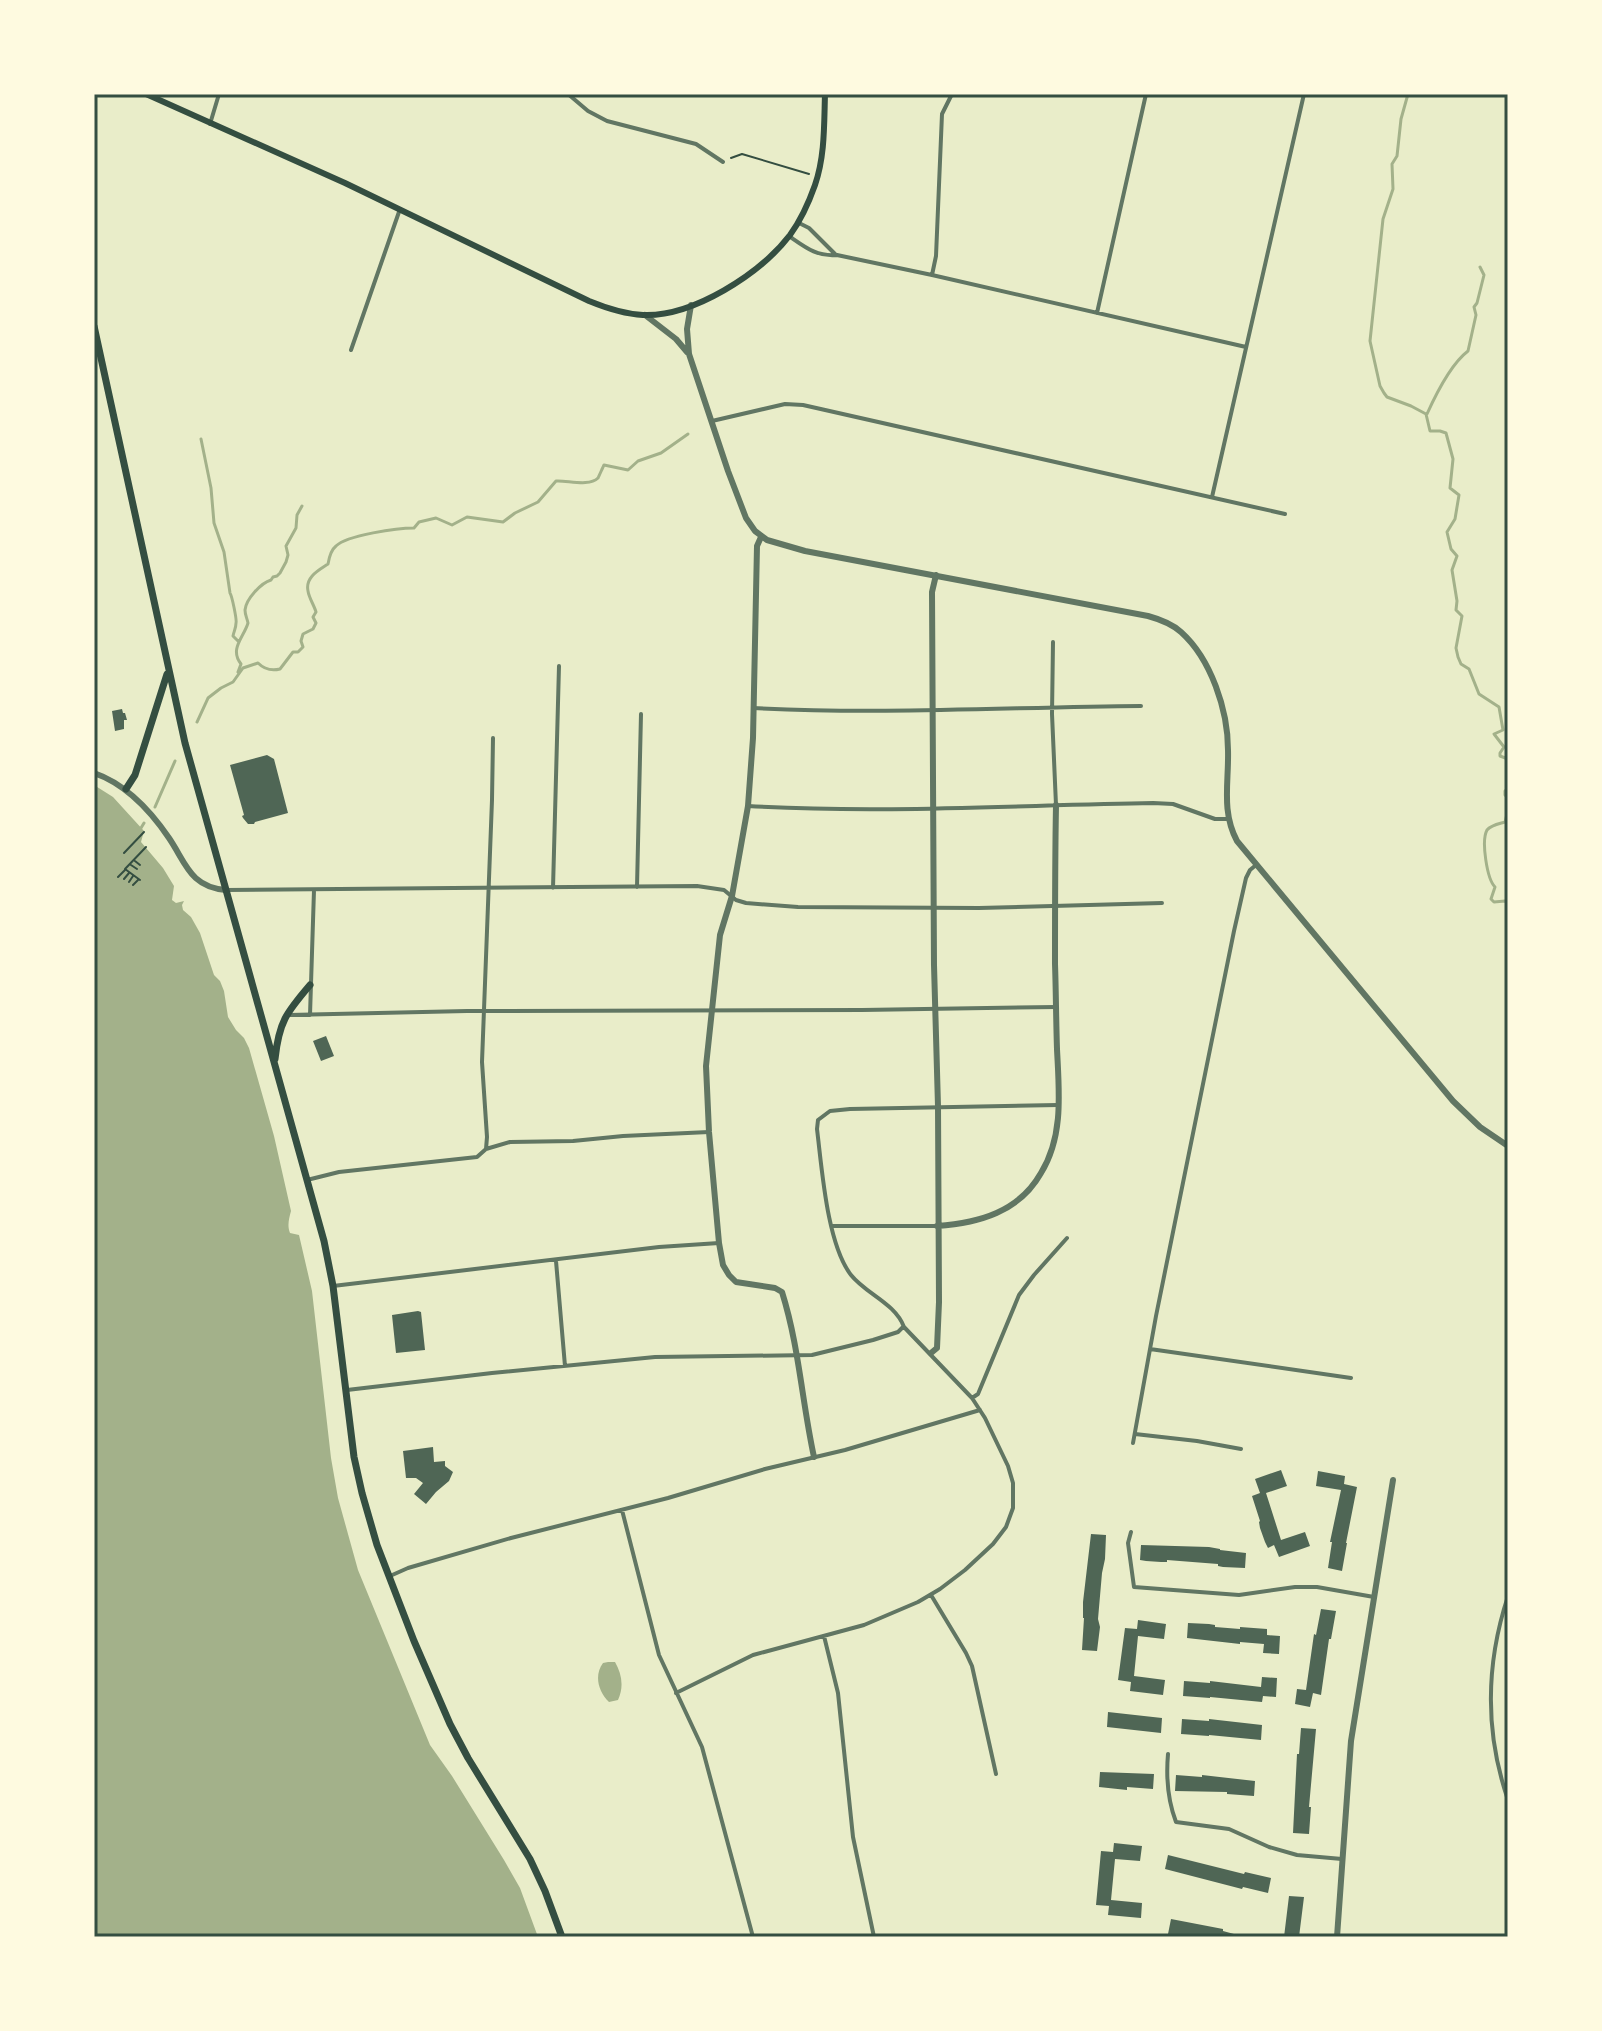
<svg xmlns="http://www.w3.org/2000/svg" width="1602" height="2031" viewBox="0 0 1602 2031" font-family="Barlow,sans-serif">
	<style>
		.water { fill: #a3b18a }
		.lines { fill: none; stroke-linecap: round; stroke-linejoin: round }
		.stream { stroke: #a3b18a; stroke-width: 3 }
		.building { fill: #4f6655 }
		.path { stroke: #344e41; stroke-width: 2 }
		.minor { stroke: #617663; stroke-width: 4 }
		.tertiary { stroke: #617663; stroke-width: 6 }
		.secondary { stroke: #344e41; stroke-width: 6 }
		.primary { stroke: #344e41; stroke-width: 7 }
		.neatline { fill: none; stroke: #344e41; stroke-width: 3 }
	</style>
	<rect width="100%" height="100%" fill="#e9edc9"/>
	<path class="water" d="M94,785L113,797L144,831L141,842L163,868L174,886L172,900L176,903L184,901L182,905L183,910L191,917L200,933L214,975L220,981L224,991L228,1017L236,1030L244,1038L249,1048L274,1136L291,1211C289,1218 287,1226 290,1233L299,1235L312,1291L331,1458L338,1498L358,1570L430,1745L452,1776L504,1860L520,1888L538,1937H94Z
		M608,1662H615C622,1674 624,1687 618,1700L609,1702C598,1691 594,1675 603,1663Z"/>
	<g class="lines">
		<path class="stream" d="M1408,94L1401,119L1397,156L1392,164L1393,189L1383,219L1370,341L1380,386L1384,393L1387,397L1411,406L1426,414L1430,431H1440L1446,433L1453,459L1450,488L1459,495L1455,519L1447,532L1451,549L1457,556L1452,570L1457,601L1456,610L1462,616L1456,648L1458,657L1461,664L1469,669L1479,694L1499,707L1503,730L1494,734L1504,747L1500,753V756L1508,759
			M1427,414C1436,394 1451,364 1468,351L1476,315L1474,307L1477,303L1484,275L1480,267
			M201,439L211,488L214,523L224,552L230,593C232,596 237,620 236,623C236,628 234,631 233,636L238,641
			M238,672L241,664C229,649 244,637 248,623C247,618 245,615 245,610C246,599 261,583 271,580L273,577L277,576L280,573L286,562L288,555L286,546L296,528L297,515L302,506
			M197,722L208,698L221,688L233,682L243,668L258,663C264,669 272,671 280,669L293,652H298L303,647L301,641L303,634L313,629L316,623L313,617L316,612C314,605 309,598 308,591C305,577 319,570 328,564C329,558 331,550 336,546C347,535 398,528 414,528L419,522L436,518L452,525L467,517L503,522L515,513L538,502L556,481C567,480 589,487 598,478C599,476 603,467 604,465L628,470L638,461L661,453L688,434
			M1508,788L1505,791V795L1508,798
			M155,807L175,761
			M1508,810L1505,822C1498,824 1491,825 1487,830C1481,841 1487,879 1495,887L1491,899L1494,902L1505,901L1508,904
			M141,828L144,823"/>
	</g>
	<path class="building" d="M122,709L123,713H125L127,720H124V729L115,731L112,711Z
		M267,755L274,759L288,813L255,822L254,824H248L243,818L242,816L244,815L230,765Z
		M326,1036L334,1056L321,1061L313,1041Z
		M418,1311L421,1312L425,1350L396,1353L392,1315Z
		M433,1447L434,1462L445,1461V1466L453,1472L449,1481L436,1492L426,1504L414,1494L423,1483L416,1478H406L403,1451Z
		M1281,1470L1287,1486L1266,1493L1281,1540L1305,1532L1310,1546L1279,1557L1274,1545L1268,1548L1265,1542L1260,1528L1259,1522L1260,1521L1252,1496L1260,1493L1255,1479Z
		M1318,1471L1345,1476L1344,1484L1357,1487L1346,1543H1347L1342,1571L1328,1568L1332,1542H1330L1341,1490L1316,1486Z
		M1091,1534L1106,1535L1105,1559L1102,1573L1098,1619L1100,1627L1097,1651L1082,1650L1084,1618H1083V1602Z
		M1141,1545L1209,1547L1220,1549V1550L1246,1553L1245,1568L1223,1567L1218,1566V1564L1167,1560V1562H1161L1146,1561L1140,1560Z
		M1321,1609L1336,1611L1331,1639H1329L1321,1695L1313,1693L1310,1707L1295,1704L1297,1689L1306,1690L1314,1634L1316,1635Z
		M1138,1620L1166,1624L1164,1639L1138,1636L1134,1676L1165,1680L1163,1695L1130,1691L1131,1682L1118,1680L1125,1628L1137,1629Z
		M1188,1623L1209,1624L1215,1625V1627L1240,1629V1627L1267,1629V1635L1280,1636L1279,1654L1263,1653L1264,1644L1240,1642V1644L1187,1638Z
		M1262,1677L1277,1678L1276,1697L1263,1696L1262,1702L1210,1697V1698L1183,1696L1184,1681L1210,1683V1681L1261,1687Z
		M1108,1712L1162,1718L1161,1733L1107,1727Z
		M1182,1719L1209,1721V1719L1262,1725L1261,1740L1209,1735V1736L1181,1734Z
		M1301,1728L1316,1729L1309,1807H1311L1309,1834L1293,1833L1297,1754H1299Z
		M1100,1772L1154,1774L1153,1789L1127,1787V1790L1099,1787Z
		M1176,1775L1202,1777V1775L1255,1781L1254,1796L1227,1794V1792L1175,1791Z
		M1114,1843L1142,1846L1140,1861L1115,1859L1111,1900L1142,1903L1141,1918L1108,1915L1109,1906L1096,1905L1101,1851L1113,1852Z
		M1168,1855L1244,1874L1245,1872L1271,1878L1268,1893L1243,1887L1242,1889L1165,1869Z
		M1289,1896L1304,1897L1299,1937H1284Z
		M1171,1919L1223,1929V1931L1245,1937H1181L1168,1934Z"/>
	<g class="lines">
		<path class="path" d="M731,158L742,154L809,174
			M124,853L144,832
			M135,861L140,865
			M131,865L137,869
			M118,877L125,870
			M124,879L129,873
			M140,880L125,869L146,847
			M129,882L133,876
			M133,885L138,880"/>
		<path class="minor" d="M568,94L588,111L607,121L696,144L723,162
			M210,124L219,94
			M799,223L809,228L835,254
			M789,236C805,247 817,257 837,255L932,275L1246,347
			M932,275L936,256L942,114L952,94
			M1097,313L1146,94
			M351,350L400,209
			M712,421L785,404L803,405L1285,514
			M1212,497L1304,94
			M1053,642L1052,714L1056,805
			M753,708C882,715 1012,707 1141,706
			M748,806C883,814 1019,805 1153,803L1173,804L1215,819H1228
			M637,887L641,714
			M553,888L559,666
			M226,890L697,886L724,890L736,900L746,903L798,907L979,908L1162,903
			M289,1015L467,1011L862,1010L1056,1007
			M310,1015L314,890
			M486,1149L487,1137L482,1062L492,800L493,738
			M307,1180L339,1172L477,1157L486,1149L510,1142L573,1141L623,1136L709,1132
			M831,1226H937
			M556,1261L565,1366
			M333,1286L659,1247L719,1243
			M1150,1349L1351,1378
			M347,1390L492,1373L655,1357L812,1355L873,1340L898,1332L903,1327
			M972,1398L978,1394L1019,1295L1034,1275L1067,1238
			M1135,1434L1197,1441L1241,1449
			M1133,1443L1156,1316L1234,931L1246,878L1250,870L1256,865
			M622,1510L659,1655L702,1747L753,1937
			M1131,1532L1128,1543L1134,1587L1239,1595L1295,1587H1317L1374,1597
			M390,1576L408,1568L511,1538L668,1498L765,1469L845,1450L980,1410
			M931,1595L966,1653L972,1666L996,1774
			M1508,1596C1486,1663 1485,1733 1508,1800
			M824,1636L838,1693L853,1837L874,1937
			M676,1693L753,1655L864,1625L918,1602L940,1589L965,1570L993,1544L1006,1527L1013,1508V1483L1008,1466L985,1418L972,1398L904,1327C895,1303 866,1294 851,1275C827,1244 822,1169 817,1129L818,1120L830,1111L850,1109L1058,1105
			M1168,1754C1166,1777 1168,1801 1176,1822L1229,1829L1269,1847L1297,1855L1342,1859"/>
		<path class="tertiary" d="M691,305L687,329L689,354L728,471L746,518L755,531L767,540L805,551L1148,616C1159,619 1171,623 1181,632C1211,659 1228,710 1228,750C1229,782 1221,811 1237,841L1453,1101L1480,1127L1508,1146
			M645,315L676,339L687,352
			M761,537L757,546L753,738L748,806L732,896L720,935L706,1066L709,1132L719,1243L723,1265L729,1275L736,1282L775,1288L782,1292C799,1346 802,1402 814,1457
			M94,773C126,784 150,810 169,838C186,863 190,887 226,890
			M937,1226C979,1223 1019,1212 1041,1173C1064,1136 1059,1091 1057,1049C1056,1020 1056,992 1055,964C1055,911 1055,858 1056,805
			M931,1353L937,1348L939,1302L938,1106L934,965L932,592L936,575
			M1337,1937L1351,1741L1393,1480"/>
		<path class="secondary" d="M146,94L345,183L589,301C606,308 624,314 643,315C693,317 760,274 790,235C801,220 809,202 815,185C825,156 824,125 825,94"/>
		<path class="primary" d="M94,326L185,743L324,1241L333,1286L354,1457L362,1493L377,1545L414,1641L450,1724L468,1758L530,1859L545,1891L562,1937
			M126,789L135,775L167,674
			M275,1059C279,1022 286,1013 310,985"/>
	</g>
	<rect width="1602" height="2031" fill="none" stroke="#fefae0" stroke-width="192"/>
	<rect x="96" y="96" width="1410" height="1839" class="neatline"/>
</svg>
